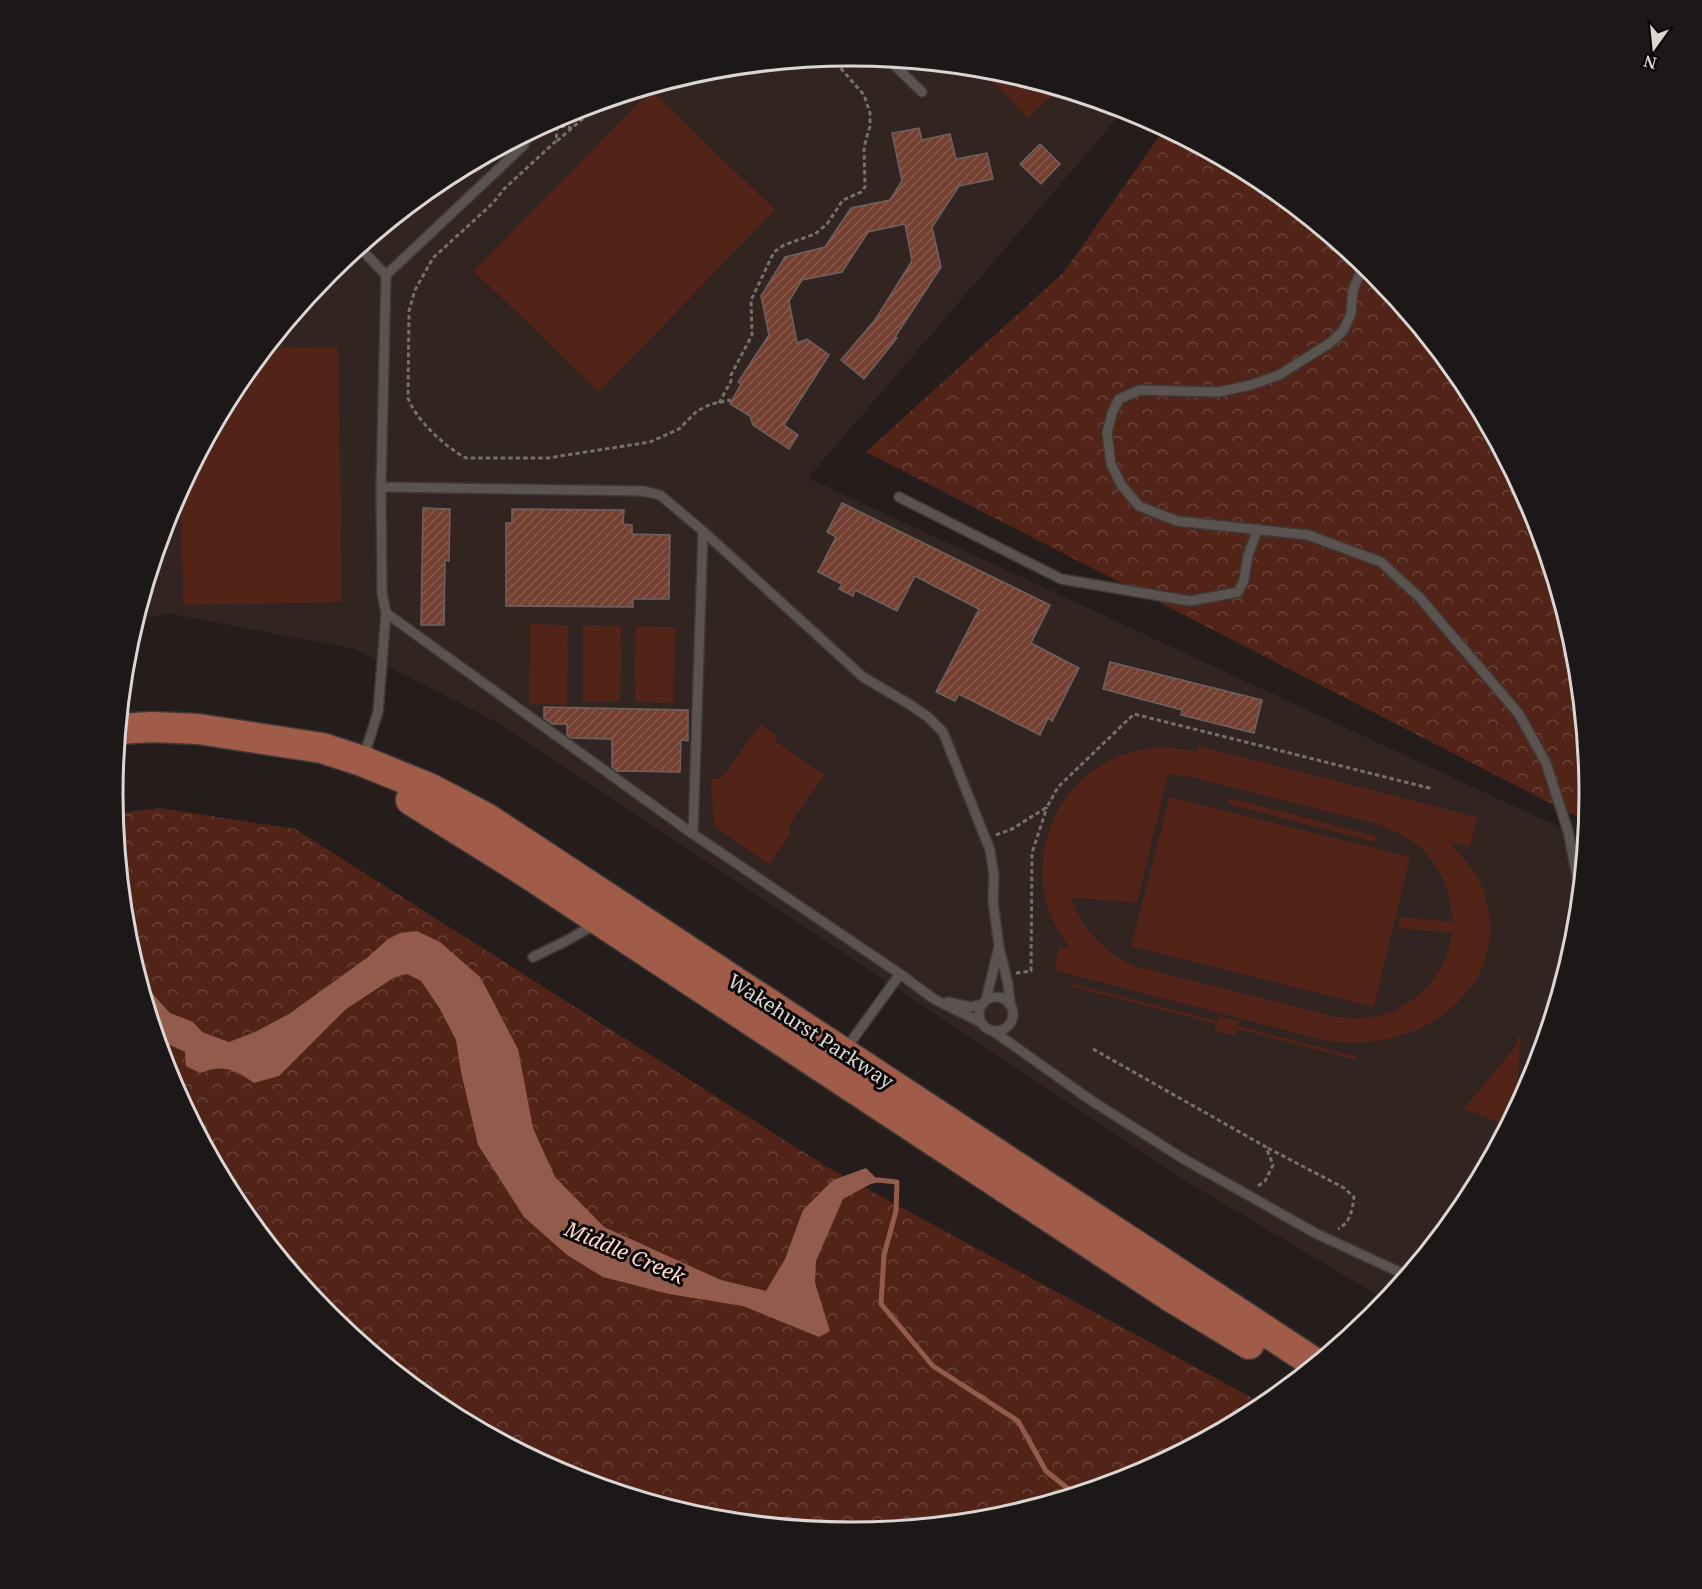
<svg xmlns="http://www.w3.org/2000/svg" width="1702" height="1589" viewBox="0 0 1702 1589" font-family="'Noto Serif',serif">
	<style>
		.built { fill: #312421 }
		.forest { fill: url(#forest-crowns) }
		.green { fill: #522418; fill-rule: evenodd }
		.water { fill: #935b4c }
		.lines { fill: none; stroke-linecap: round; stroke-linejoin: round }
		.stream { stroke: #935b4c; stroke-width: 5 }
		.building { fill: url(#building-hatch); stroke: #6c6361; stroke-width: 1.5 }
		.service-casing { stroke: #3e3937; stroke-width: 12 }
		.primary-casing { stroke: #3e3937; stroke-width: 33 }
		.path { stroke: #75706e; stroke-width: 3; stroke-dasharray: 4.5 3; stroke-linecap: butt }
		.service { stroke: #5a5350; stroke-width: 9 }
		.primary { stroke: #a15b49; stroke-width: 30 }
		.labels { text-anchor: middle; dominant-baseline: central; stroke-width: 6; stroke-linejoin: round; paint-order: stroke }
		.street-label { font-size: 20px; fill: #dad6d4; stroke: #0b0807 }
		.water-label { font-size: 21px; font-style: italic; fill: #fbd6cc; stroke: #0b0807 }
		.rim { fill: none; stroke: #dad6d4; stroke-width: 3 }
	</style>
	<defs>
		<pattern id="forest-crowns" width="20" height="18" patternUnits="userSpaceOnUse" patternTransform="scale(1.5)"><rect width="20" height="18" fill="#522418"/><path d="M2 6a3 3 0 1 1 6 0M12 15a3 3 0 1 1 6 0" fill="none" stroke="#6a4339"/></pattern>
		<pattern id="building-hatch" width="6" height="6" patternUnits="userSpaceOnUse" patternTransform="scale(1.5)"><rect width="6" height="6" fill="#754032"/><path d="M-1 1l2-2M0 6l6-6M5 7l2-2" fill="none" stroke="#885b4f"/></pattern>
	</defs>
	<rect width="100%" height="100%" fill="#241d1b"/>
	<path class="built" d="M851,56L996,70L1125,109L808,478L1568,831L1582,871L1576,939L1534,1078L1465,1205L1387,1301L1179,1177L500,724L354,649L172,614L136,618L168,511L237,384L329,272L441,180L569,112L707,70Z"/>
	<path class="forest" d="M1165,128L1262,180L1374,272L1466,384L1534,512L1576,651L1590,795L1587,822L866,452L1064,272Z
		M159,808L295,829L827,1167L1256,1400L1268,1404L1133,1477L995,1519L851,1533L707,1519L568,1477L440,1409L328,1317L236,1205L168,1077L135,967L138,965L132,959L126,938L114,814Z"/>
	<path class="green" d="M997,70L1059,89L1028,118L989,77Z
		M651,90L775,210L599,392L474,271Z
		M338,347L342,602L183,605L181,488L237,384L266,348Z
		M530,624L568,625L567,705L529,704Z
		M583,625L621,626L620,702H583Z
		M636,626L675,627L673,703L635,702Z
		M760,724L777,736L774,740L824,775L789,825L790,834L769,864L714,826L711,779L722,778Z
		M1199,746L1477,817L1470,847L1451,843C1462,859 1475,868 1482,887C1521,990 1411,1060 1320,1039L1054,970L1059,947L1070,948C1016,882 1045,779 1128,753C1151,746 1174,747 1197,752ZM1168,774L1191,777L1377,824C1425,840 1449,871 1453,922L1400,917L1399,928L1452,933C1448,969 1421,1002 1387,1013C1371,1019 1353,1019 1336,1017L1134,966C1103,951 1082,930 1071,897L1137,903Z
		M1170,797L1410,857L1374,1007L1131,946Z
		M1229,798L1376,836L1374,842L1228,804Z
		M1074,984L1217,1021L1219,1016L1239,1021L1238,1026L1357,1057L1356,1060L1237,1029L1235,1036L1215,1031L1216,1024L1073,987Z
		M1519,1037L1523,1040L1520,1043L1516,1111L1508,1126L1464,1109L1518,1043L1517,1038Z"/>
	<path class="water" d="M417,931L440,942L480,977L485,986L518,1049L533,1128L555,1177L604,1227L721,1280L766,1291L785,1259L803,1210L833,1180L866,1168L878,1180L843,1199L816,1261L815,1283L830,1331L819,1337L743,1306L669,1294L603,1277L567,1255L524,1217L478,1145L461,1072L456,1040L440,1009L421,981L407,974L395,977L346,1009L279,1076L254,1083C234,1069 224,1064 200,1073L186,1066L185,1052L157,1039L139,979L170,1013L193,1022L202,1032L229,1042L255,1032L289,1014L368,957L388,939L400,933Z"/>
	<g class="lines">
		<path class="stream" d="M872,1181L878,1180L897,1182L896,1211L884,1255L881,1304L933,1366L1018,1421L1046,1471L1076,1495"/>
	</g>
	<path class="building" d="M919,128L922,140L950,134L956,159L987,153L993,179L959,186L932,227L941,267L895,337L897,338L864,379L841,360L875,320L912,261L905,224L868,232L842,272L802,280L789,301L797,343L807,339L829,355L784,425L798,435L789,449L753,425L750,416L730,404L741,384L738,382L769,335L761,296L785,257L825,247L851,208L890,200L902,181L892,133Z
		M1040,144L1060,164L1041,184L1020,164Z
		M842,503L1050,605L1031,643L1079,668L1052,721L1048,718L1040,735L959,694L955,701L936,692L979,609L915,576L897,611L855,590L853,596L839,589L842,584L818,572L836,537L827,532Z
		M423,508L450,509L449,561L445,560L444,625H421Z
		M512,509L624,510L623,524L632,525V534L670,535L669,599H633V607L506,606V523H512Z
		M1110,662L1262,700L1254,733L1181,715L1182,710L1103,689Z
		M544,707L688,710V741L681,740L680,772L617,771L612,767V739L571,738L567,735V724H552L544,718Z"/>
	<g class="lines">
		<defs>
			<path id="service" d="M888,59L922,92
				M359,247L386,275L381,487L382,593L386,613L378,712L363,759
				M1364,264L1353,290L1351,314L1343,331L1330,343L1279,375L1251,385L1218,392L1140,390L1119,399L1112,413L1107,433L1111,464L1122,486L1139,506L1177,521L1308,535L1381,562L1420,598L1519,714L1546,763L1568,831L1580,892
				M386,275L523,146L530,132
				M381,487L643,491L660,495L703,531L863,677L909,704L928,717L943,732L990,850L994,876L993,901L999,947L1008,984L1010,1002
				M899,497L1061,579L1190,601L1238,592L1244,580L1248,555L1258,529
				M386,613L693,834L900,974L934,999L982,1023
				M693,834L703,531
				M533,957L568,940L595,924
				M979 1014a17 17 0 1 1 34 0a17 17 0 1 1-34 0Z
				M986,1000L998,950
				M948,1002L971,1007L982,1004
				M993,1031L1092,1101L1182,1158L1317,1234L1408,1276
				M845,1050L900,974"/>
			<path id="primary" d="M118,729L152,727L198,729L322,748L362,761L431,789L486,818L1316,1364
				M411,800L523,870L1173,1298L1249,1344"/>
		</defs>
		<use href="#service" class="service-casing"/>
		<use href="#primary" class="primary-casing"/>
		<path class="path" d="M548,123L557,130L556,141L504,189L493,203L433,258L415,290L409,311L408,398C416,420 445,447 466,458H548L650,442L679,429L697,411L711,404L731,400
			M553,125L572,128
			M557,141L603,101
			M719,403L731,381V375L752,335L751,300L774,252L784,245L815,234L827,224L843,200L861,192L865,187L864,147L870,126V113L864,95L837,64L835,57
			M996,835L1012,829L1047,807L1058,787L1134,714L1433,789
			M1016,973L1031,971L1032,853L1047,807
			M1093,1049L1266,1147L1273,1165L1265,1181L1258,1186
			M1268,1148L1344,1188L1354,1197C1352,1210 1351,1222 1338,1229"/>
		<use href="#service" class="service"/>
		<use href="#primary" class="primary"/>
	</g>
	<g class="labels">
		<g class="street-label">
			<text transform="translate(811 1031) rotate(33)">Wakehurst Parkway</text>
		</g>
		<g class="water-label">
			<text transform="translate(625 1252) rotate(23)">Middle Creek</text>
		</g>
	</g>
	<path d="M0 0H1702V1589H0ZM123 794a728 728 0 1 1 1456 0a728 728 0 1 1-1456 0Z" fill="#1c1817" fill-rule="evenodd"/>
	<path class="rim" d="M123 794a728 728 0 1 1 1456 0a728 728 0 1 1-1456 0Z"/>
	<g transform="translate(1654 48) rotate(195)" stroke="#0b0807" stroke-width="4.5" paint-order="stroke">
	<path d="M0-4.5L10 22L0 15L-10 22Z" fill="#dad6d4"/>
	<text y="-9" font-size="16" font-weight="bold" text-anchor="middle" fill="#dad6d4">N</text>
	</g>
</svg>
